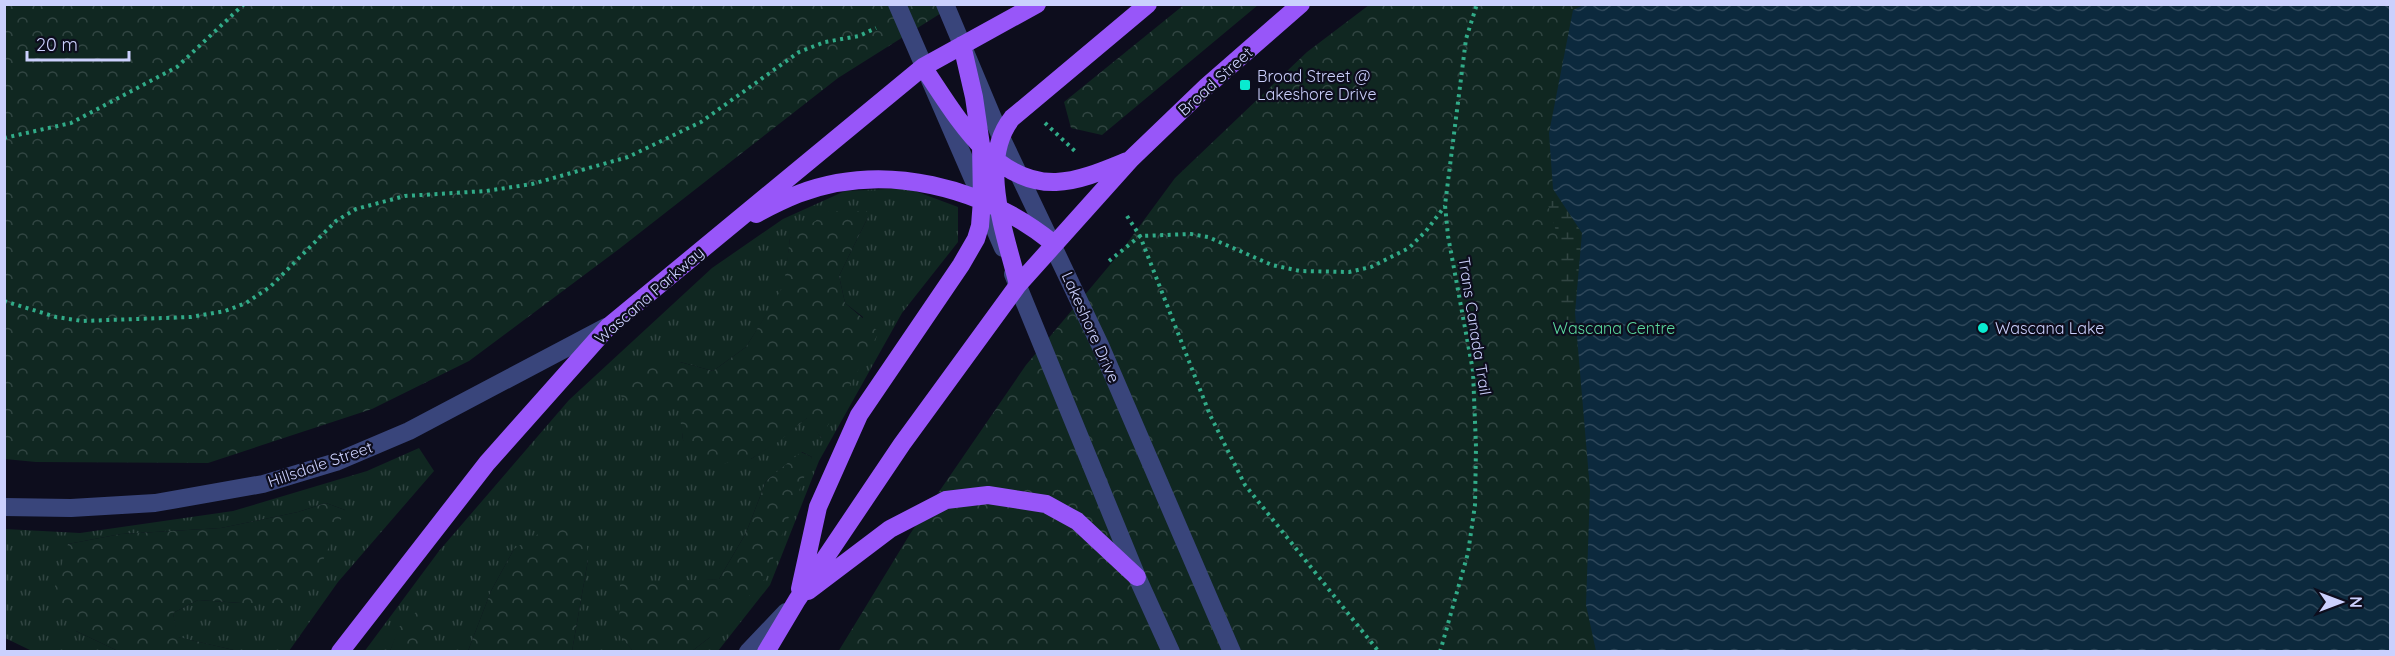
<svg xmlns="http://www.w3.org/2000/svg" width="2395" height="656" viewBox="0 0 2395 656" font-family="Quicksand,sans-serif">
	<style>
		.grass { fill: url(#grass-tufts); fill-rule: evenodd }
		.forest { fill: url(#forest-crowns) }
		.wetland { fill: url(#wetland-marsh) }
		.water { fill: url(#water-waves) }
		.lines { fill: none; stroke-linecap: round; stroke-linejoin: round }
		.path { stroke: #31ab88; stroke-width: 4; stroke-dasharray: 3 4.5; stroke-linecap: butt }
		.minor { stroke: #39457b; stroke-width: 18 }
		.major { stroke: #9856f9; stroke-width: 18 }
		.poi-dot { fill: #09ebd0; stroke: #0d0d1d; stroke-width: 2 }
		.labels { text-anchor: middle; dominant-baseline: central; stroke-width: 4.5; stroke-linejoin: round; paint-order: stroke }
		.poi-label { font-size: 16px; fill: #cbd0fd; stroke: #0d0d1d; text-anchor: start }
		.street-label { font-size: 16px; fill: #cbd0fd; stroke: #0d0d1d }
		.park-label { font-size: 16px; fill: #5bd99e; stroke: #0d0d1d }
	</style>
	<defs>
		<pattern id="grass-tufts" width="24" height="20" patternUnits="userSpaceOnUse" patternTransform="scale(1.5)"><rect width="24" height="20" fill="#102721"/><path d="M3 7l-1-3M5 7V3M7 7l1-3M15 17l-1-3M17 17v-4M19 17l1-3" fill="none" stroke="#314542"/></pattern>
		<pattern id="forest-crowns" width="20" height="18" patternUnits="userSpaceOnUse" patternTransform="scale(1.5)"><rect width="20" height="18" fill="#102721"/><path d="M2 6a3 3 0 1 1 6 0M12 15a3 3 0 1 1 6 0" fill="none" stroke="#314542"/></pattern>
		<pattern id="wetland-marsh" width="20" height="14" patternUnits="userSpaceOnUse" patternTransform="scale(1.5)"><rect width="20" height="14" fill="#102721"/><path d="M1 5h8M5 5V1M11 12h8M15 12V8" fill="none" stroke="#314542"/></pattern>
		<pattern id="water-waves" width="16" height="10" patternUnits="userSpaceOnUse" patternTransform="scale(1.5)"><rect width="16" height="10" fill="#0c293d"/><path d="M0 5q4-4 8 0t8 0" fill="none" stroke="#2e475a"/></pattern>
	</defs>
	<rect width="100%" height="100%" fill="#0d0d1d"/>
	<path class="grass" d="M907,188L958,207V242L902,313L819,461L770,585L718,651H692L709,638L812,457L802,452L766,481L746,533L719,579L679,582L619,634L633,651H572L588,560L514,549L491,591L468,651H434V613L400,627L390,651L364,652L439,551L569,400L712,268L783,219L845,191ZM868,217L839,276L845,303L863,317L821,438L808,417L778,441L751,459L683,440L679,402L657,400L680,362L713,371L746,347L785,285L790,238Z
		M419,448L434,471L338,582L289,651H238L177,637L173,613L198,600L241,603L345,510L326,503L298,512L221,528L121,534L68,544L76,631L118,651H32L5,638V529L80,533L233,511L367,471Z"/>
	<path class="forest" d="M1185,4L1258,5L1102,135L1071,128L1064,102Z
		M4,5H954L838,78L619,249L469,361L372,409L208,463L36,462L5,459Z
		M1369,5H2390V651L838,652L910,534L1026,365L1119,254L1175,178L1307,52Z
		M830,211H867L868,217L839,276L845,303L879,332L821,438L807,418L778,442L751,459L714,465L683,440L678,402H627L614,389L641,365L680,362L713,371L746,347L784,285L790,238Z
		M801,452L812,457L765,579L709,638L692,651H633L619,635L620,583L719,579L746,533L766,481Z
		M326,503L345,510L314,581L287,606L198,600L173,613L178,637L238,651H118L76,631L53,593L68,544L121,534L221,528L298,512Z
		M561,520L585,526L588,560L572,651H468L491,591L514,549Z
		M422,607L434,613V651H390L399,627Z"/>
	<path class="wetland" d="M1553,189L1582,233L1575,313L1578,344L1559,314V241L1547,201Z"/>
	<path class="water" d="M1584,5H2390V651H1596L1586,605L1590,490L1575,313L1582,233L1553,189L1549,133L1573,10Z"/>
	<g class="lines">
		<path class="path" d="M1045,123L1077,153
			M4,138L71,123L177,67L244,4
			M1127,216L1140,236L1210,415L1245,485L1379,652
			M1109,261L1140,236L1191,234L1208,237L1272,265L1300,271L1349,272L1371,267L1409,248L1426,231L1445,206
			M4,301L56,317L82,321L191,317L225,311L246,303L270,287L336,221L356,209L405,196L486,191L532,184L628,157L701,122L799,52L825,42L859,36L876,28
			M1440,652L1468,553L1475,505L1476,447L1473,371L1448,236L1445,205L1466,39L1477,4"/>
		<path class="minor" d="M897,4L1003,248
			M945,4L1000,135L1100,345L1232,652
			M1013,274L1137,577L1171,652
			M4,507L71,508L155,503L263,484L336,462L409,431L606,327
			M748,652L786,612"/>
		<path class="major" d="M923,67C954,112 992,184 1056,182C1080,181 1105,170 1127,161
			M756,214C769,207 783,200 798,194C885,161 983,187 1053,243
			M1018,285C1006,235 977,162 1012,118L1148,4
			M800,589L818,507L859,415L961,265L976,239L980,226L982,200L981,145L974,97L962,45
			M808,591L890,529L946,500L988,495L1046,504L1077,521L1137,577
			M340,652L487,463L608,327L923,67L1037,4
			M766,652L797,600L902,444L1018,285L1131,159L1207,86L1301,4"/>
	</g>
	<g class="poi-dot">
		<rect x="1239" y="79" width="12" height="12" rx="3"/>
		<circle cx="1983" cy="328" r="6"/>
	</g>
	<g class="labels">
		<g class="poi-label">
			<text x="1257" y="76">Broad Street @<tspan x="1257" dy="18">Lakeshore Drive</tspan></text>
			<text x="1995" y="328">Wascana Lake</text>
		</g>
		<g class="street-label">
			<text transform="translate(1215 81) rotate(-42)">Broad Street</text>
			<text transform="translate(649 295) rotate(-41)">Wascana Parkway</text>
			<text transform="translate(1475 326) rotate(81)">Trans Canada Trail</text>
			<text transform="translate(1091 327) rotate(66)">Lakeshore Drive</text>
			<text transform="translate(320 464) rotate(-19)">Hillsdale Street</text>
		</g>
		<g class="park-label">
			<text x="1614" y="328">Wascana Centre</text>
		</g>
	</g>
	<rect width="2395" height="656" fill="none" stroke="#cbd0fd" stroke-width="12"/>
	<g transform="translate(2341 602) rotate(90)" stroke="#0d0d1d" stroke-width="4.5" paint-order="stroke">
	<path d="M0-4.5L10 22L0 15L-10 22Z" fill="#cbd0fd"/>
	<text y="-9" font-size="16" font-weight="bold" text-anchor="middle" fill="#cbd0fd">N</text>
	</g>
	<path d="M27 51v9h102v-9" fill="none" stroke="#cbd0fd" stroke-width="3"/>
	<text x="36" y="51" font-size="18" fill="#cbd0fd" stroke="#0d0d1d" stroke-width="4.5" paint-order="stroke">20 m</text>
</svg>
